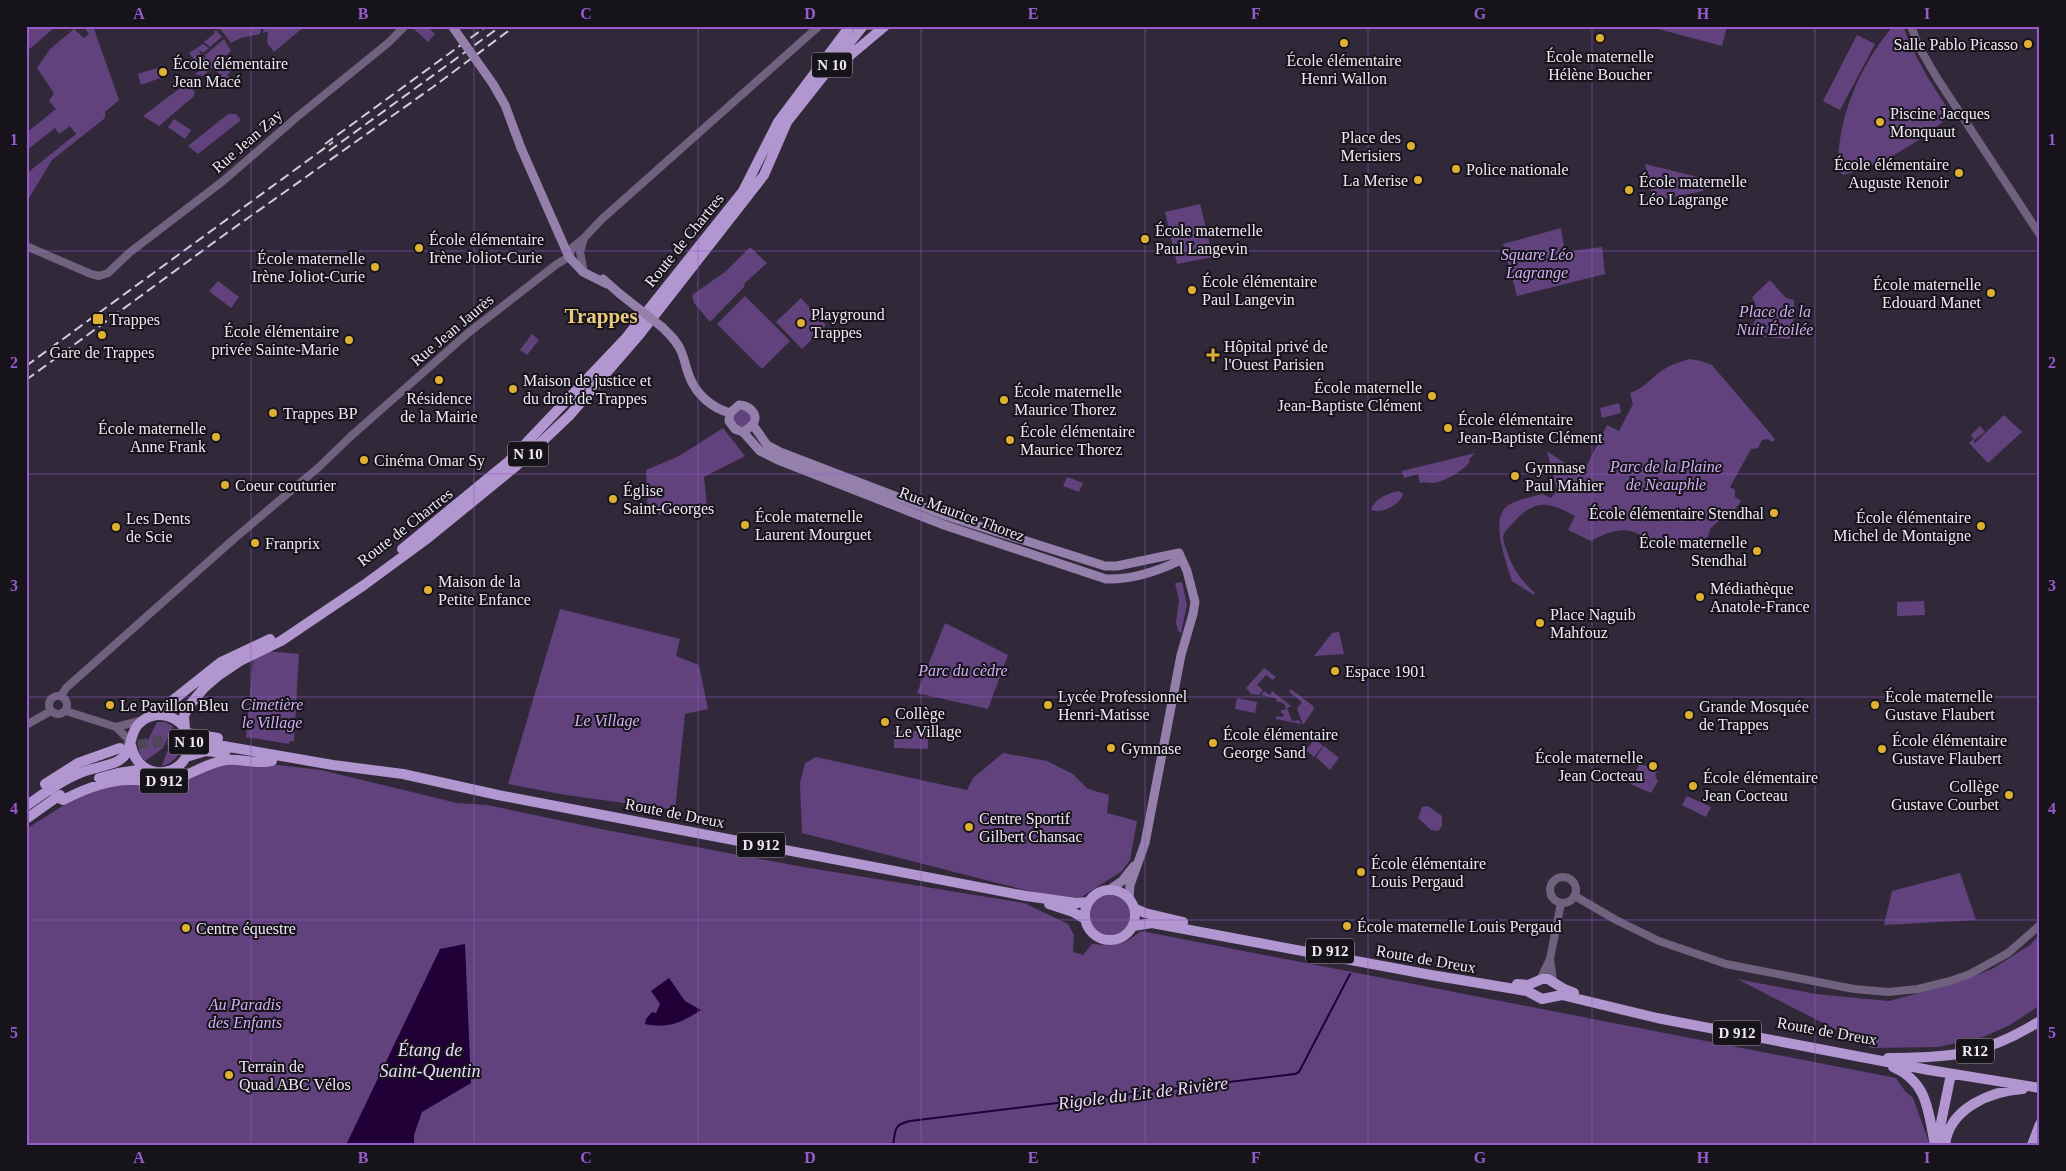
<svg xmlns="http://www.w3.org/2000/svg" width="2066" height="1171" viewBox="0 0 2066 1171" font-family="'Times New Roman',serif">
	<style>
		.green { fill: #62427d }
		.water { fill: #210037 }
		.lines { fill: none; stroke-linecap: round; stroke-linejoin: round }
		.stream { stroke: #210037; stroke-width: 2 }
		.primary-tunnel { stroke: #4e4656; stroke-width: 10; stroke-dasharray: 10 5; stroke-linecap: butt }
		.tertiary { stroke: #70627e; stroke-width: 8 }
		.secondary { stroke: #957fab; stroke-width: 9 }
		.primary { stroke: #b296cf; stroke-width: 10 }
		.rail { stroke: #d2ccd9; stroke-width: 2; stroke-dasharray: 10 5; stroke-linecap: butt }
		.secondary-bridge { stroke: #957fab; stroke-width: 9 }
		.grid { fill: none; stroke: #985bcc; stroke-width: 1; stroke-opacity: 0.55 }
		.poi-dot { fill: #deb133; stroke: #17131b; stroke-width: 2 }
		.labels { text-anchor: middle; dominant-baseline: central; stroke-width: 4; stroke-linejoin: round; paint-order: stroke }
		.shield { fill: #17131b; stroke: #aea9b4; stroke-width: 1 }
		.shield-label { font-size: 15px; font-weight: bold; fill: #efe9f5 }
		.poi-label { font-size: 16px; fill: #efe9f5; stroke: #17131b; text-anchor: start }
		.street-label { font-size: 16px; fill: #efe9f5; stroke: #17131b }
		.park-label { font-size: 16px; font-style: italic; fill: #d2aef5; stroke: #17131b }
		.water-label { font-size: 18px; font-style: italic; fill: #ebd9fe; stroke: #17131b }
		.district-label { font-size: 21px; font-weight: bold; fill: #e7c87d; stroke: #17131b }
		.neatline { fill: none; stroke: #985bcc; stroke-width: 2 }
		.grid-label { font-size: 16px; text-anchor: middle; font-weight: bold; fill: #985bcc }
	</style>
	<rect width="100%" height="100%" fill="#31293a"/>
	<path class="green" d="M26,26H54L53,29L27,51Z
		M83,26H93L119,100L105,112V118L52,160L26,203V174L76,134L70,126L59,134L55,128L26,151V133L56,109L49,101L54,93L37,68L50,49L74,29L84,38L89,34Z
		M218,26H261L260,34L241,38L231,43Z
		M264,26H305L274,52L267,43L268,31L263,33Z
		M417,26H427L435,34L428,42L414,29Z
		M1647,26H1727L1722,46Z
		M1893,26H1903C1914,56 1930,82 1948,109L1946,119C1913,146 1885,163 1843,175L1838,171C1837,118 1859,67 1893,26Z
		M216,30L222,37L210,47L204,42L215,33L214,31Z
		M1857,35L1875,44L1840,110L1823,101Z
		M224,39L231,51L203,76L195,74L202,69L189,53L203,44L209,48L203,53L201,51L199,52L201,55L199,57L204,58L206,57L205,55Z
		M227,63L234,69L227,75L232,81L227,85L217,71Z
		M157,68L160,78L141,85L138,74Z
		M188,84L195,92L194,96L159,126L143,116L176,91Z
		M228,114H236L241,120L198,154L188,146Z
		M174,119L191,130L185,139L168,127Z
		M1645,164L1702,178L1703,191L1654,201Z
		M1200,204L1213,257L1177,264L1165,212Z
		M1561,228L1565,252L1602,247L1605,274L1517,296L1503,244Z
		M750,247L767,263L744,284L745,286L710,322L694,303L692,295L725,272Z
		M1770,280L1786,298L1794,300L1793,335L1789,339L1754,336L1749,332L1759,313L1752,297Z
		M218,281L239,297L231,308L209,291Z
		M745,296L790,341L762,369L717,324Z
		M801,298L826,325L802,349L776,322Z
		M532,334L539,340L527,355L520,350Z
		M1690,359L1701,361L1712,365L1775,439L1773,442L1767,439L1762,440L1758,448L1751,449L1730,487L1735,490V497L1741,501C1732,516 1723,516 1712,527C1709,530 1709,535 1707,538C1698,549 1672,545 1661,542L1655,549C1636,524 1616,527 1591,541L1568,530L1575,516C1549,502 1535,498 1514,522C1510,526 1504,531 1503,537C1503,541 1505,546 1506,549C1513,569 1519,578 1535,593L1534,595L1512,581C1507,564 1490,521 1506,507C1514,500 1532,497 1542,494L1551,498L1557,490L1547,451L1582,475L1607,425L1619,431L1633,404L1630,393C1647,387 1650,378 1663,370C1671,364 1680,362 1690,359Z
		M1619,403L1621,413L1602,418L1600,408Z
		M733 418a9 9 0 1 1 18 0a9 9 0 1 1-18 0Z
		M2004,415L2022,432L1988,463L1969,443L1973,439L1975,443Z
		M1980,426L1985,432L1974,440L1971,435Z
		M723,428L745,456L704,477L708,517L692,515L689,507L648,517L646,470L679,456Z
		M1475,453L1469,459L1470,462C1460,472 1447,481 1433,483C1429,483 1424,482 1420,483L1418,474L1404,478L1402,471Z
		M1067,477L1083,483L1079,492L1063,486Z
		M1399,491L1403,494C1400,505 1382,514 1371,510C1374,499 1388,493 1399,491Z
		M1182,582L1187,605L1181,633L1178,631L1176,622L1179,600L1175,583Z
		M1924,601L1925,615L1897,616V602Z
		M560,609L680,639L676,656L699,665L708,709L685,714L675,810L566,795L508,784Z
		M945,623L1008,655L988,709L917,693Z
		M1339,632L1344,654L1314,656L1332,633Z
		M266,651L299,654L294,741H290L289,744L246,737L253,660Z
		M1264,668L1276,677L1273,680L1266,675L1257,685L1263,690L1259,695L1251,694L1246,688Z
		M1291,689L1313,706L1314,709L1303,725L1297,709L1302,702L1289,692Z
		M1264,691L1270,695L1272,691L1291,706L1287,708L1292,721L1299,720L1301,724L1276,719V716L1283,717L1284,714L1281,713V710H1285L1286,706L1283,703L1276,701V698L1261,695Z
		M1237,698L1257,702L1255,713L1235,709Z
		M157,722H165L173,726L163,748L145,761L140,755L138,747L148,740Z
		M894,731H928V749L894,748Z
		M181,738C183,753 175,762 162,766L167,752Z
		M1315,739L1323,746L1314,757L1306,750Z
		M1324,746L1339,758L1330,770L1316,757Z
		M1003,753L1047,761L1073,774L1088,789L1109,795L1107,813L1137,821L1130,860L1122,871L1080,898L1037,893L802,833L800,783L805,763L816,757L967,790L973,778Z
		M235,760L321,770L457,803L487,805L606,830L803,867L1024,903L1068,924L1074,935L1073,952L1083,955L1092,944C1115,946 1123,946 1141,931L1896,1078L1905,1091L1913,1098L1930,1145H26V829L80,795L120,782L149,787L175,784L216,765Z
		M1640,763L1657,771L1655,776L1658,781L1651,793L1630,784Z
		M1687,796L1711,807L1706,817L1682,805Z
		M1428,806L1442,816V826L1438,831L1431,830L1418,818L1422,807Z
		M1960,873L1976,920L1884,925L1892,891Z
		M1090 915a20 20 0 1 1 40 0a20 20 0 1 1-40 0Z
		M2040,934V1005L2010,1025L1983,1037L1938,1047L1872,1048L1737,979L1816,994L1889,1001L1953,984L1992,969L2030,945Z"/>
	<path class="water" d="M465,944L471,1083L422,1112L414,1135V1145H346L440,949Z
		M669,978L685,1001L701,1010C683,1022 668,1029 645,1024L646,1019L652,1012L656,1013L660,1004L651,991Z"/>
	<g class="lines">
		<path class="stream" d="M893,1145C896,1129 893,1125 910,1121L1295,1074L1299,1072L1350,974"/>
		<path class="primary-tunnel" d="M123,747L167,740L206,743"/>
		<path class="tertiary" d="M861,26H875
			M1911,26L1919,47L1937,78L2040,235
			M26,246L91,274L99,276L108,273L129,253L223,181L297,117L388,43L405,26
			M583,267L580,252L584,238
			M49 705a9 9 0 1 1 18 0a9 9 0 1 1-18 0Z
			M61,696L66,688L235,538L319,467L350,437L468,333L557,264L569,257L573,247L584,238L602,219L819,26
			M66,711L116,727L131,742
			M26,725L51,711
			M116,727L140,721
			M1550 890a13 13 0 1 1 26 0a13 13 0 1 1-26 0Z
			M1575,896L1616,920L1659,941L1726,964L1854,989L1888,992L1918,989L1950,981L1970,974L2008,953L2040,925
			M1550,959L1553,981
			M1540,980L1550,959L1561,903"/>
		<path class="secondary" d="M521,148L569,257L583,272L607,284
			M603,279L620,294
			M662,327C670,335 677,341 681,351C685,360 686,369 690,378C697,395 712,408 730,413
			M739,405C748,405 760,414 753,424C751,427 746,430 743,432L735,429L729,421L730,413Z
			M753,425L767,445L780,452L947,516L1105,566H1117L1179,553L1187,571L1195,602L1193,614L1181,655L1145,843L1130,885L1129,899
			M743,432L760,451L778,460L944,525L1106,579C1132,580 1158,571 1181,560
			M1109,890L1122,881L1134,866"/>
		<path class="primary" d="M841,63L885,26
			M402,549L509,461L625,339L743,191L778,122L850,26
			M153,716L221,662L270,639
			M185,729L184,716L188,707L204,688L219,675L240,661L281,641L364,585L428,538L515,467L570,415L640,334L764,175L787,122L863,26
			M187,733L218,738
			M206,743L333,765L403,774L498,795L1026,896L1077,903L1088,902
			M186,757L206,751L225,753
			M99,778L118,773L145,769
			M45,784L78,763L120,748
			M56,797L63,800C84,789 108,779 133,780C145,780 156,783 168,781C188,777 205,763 226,760C241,758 257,765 272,761
			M26,806C43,794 59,782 78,774C90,768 106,767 118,761C133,753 128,738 137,726C152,707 183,714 188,737C196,776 139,788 131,745
			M26,819L60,795
			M1085 915a25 25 0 1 1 50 0a25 25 0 1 1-50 0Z
			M1049,904L1073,912L1085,919
			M1134,908L1145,913L1183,922
			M1133,926L1152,923L1431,975L1527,991L1542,999L1562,995L1657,1018L1929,1070L2040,1088
			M1517,984L1528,985L1542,979H1548L1564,989L1574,993
			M1888,1058C1952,1057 1984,1056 2040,1021
			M1893,1067C1928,1082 1928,1111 1935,1145
			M1937,1142L1951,1074
			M1945,1145C1949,1108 1991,1091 2023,1089
			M2032,1145L2040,1124"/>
		<path class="rail" d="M325,144L487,26
			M329,151L501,26
			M26,366L333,142
			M26,380L224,235L433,87L515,26"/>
		<path class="secondary-bridge" d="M452,26L493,84L505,105L521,148
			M620,294L662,327"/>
	</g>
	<path class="grid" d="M251,26V1145M474,26V1145M698,26V1145M921,26V1145M1145,26V1145M1368,26V1145M1592,26V1145M1815,26V1145M26,251H2040M26,474H2040M26,697H2040M26,920H2040"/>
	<g class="poi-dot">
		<circle cx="1600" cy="38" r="5"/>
		<circle cx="1344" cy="43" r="5"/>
		<circle cx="2028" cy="44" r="5"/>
		<circle cx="163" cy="72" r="5"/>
		<circle cx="1880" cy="122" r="5"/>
		<circle cx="1411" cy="146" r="5"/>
		<circle cx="1456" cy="169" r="5"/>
		<circle cx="1959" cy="173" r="5"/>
		<circle cx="1418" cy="180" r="5"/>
		<circle cx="1629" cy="190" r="5"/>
		<circle cx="1145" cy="239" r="5"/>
		<circle cx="419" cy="248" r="5"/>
		<circle cx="375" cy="267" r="5"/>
		<circle cx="1192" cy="290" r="5"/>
		<circle cx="1991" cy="293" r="5"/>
		<rect x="92" y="313" width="12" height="12" rx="2.5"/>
		<circle cx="801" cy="323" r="5"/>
		<circle cx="102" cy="335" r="5"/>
		<circle cx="349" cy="340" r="5"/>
		<path d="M1210.5 347.5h5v5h5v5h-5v5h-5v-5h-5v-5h5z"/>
		<circle cx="439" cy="380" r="5"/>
		<circle cx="513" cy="389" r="5"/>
		<circle cx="1432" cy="396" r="5"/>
		<circle cx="1004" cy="400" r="5"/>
		<circle cx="273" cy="413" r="5"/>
		<circle cx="1448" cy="428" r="5"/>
		<circle cx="216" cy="437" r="5"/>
		<circle cx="1010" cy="440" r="5"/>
		<circle cx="364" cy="460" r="5"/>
		<circle cx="1515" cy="476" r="5"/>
		<circle cx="225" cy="485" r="5"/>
		<circle cx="613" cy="499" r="5"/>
		<circle cx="1774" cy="513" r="5"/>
		<circle cx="745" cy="525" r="5"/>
		<circle cx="1981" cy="526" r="5"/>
		<circle cx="116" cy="527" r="5"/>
		<circle cx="255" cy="543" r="5"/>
		<circle cx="1757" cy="551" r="5"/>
		<circle cx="428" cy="590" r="5"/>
		<circle cx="1700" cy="597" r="5"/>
		<circle cx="1540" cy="623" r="5"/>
		<circle cx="1335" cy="671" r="5"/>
		<circle cx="110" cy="705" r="5"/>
		<circle cx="1048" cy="705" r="5"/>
		<circle cx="1875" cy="705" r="5"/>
		<circle cx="1689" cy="715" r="5"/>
		<circle cx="885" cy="722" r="5"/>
		<circle cx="1213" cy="743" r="5"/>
		<circle cx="1111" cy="748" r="5"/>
		<circle cx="1882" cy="749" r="5"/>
		<circle cx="1653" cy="766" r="5"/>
		<circle cx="1693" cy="786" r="5"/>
		<circle cx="2009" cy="795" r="5"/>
		<circle cx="969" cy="827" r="5"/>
		<circle cx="1361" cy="872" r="5"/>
		<circle cx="1347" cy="926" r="5"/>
		<circle cx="186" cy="928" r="5"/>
		<circle cx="229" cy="1075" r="5"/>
	</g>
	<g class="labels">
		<g class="shield">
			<rect x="812" y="52.5" width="40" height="25" rx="4"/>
			<rect x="508" y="441.5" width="40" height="25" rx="4"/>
			<rect x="169" y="729.5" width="40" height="25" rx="4"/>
			<rect x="140" y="768.5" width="48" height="25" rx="4"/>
			<rect x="737" y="832.5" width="48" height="25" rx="4"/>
			<rect x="1306" y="938.5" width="48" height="25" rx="4"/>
			<rect x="1713" y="1020.5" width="48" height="25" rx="4"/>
			<rect x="1956" y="1038.5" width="38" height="25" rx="4"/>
		</g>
		<g class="shield-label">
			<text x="832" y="65">N 10</text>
			<text x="528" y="454">N 10</text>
			<text x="189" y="742">N 10</text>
			<text x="164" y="781">D 912</text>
			<text x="761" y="845">D 912</text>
			<text x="1330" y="951">D 912</text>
			<text x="1737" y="1033">D 912</text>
			<text x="1975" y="1051">R12</text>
		</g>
		<g class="poi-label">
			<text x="2018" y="44" text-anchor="end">Salle Pablo Picasso</text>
			<text x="1600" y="56" text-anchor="middle">École maternelle<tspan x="1600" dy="18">Hélène Boucher</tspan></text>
			<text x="1344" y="60" text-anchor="middle">École élémentaire<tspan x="1344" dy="18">Henri Wallon</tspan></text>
			<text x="173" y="63">École élémentaire<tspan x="173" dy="18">Jean Macé</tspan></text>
			<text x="1890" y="113">Piscine Jacques<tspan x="1890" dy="18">Monquaut</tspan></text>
			<text x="1401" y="137" text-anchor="end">Place des<tspan x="1401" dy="18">Merisiers</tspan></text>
			<text x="1949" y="164" text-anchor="end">École élémentaire<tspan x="1949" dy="18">Auguste Renoir</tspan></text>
			<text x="1466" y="169">Police nationale</text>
			<text x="1408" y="180" text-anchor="end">La Merise</text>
			<text x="1639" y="181">École maternelle<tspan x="1639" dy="18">Léo Lagrange</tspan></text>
			<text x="1155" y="230">École maternelle<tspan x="1155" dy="18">Paul Langevin</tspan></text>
			<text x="429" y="239">École élémentaire<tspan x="429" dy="18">Irène Joliot-Curie</tspan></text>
			<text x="365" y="258" text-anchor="end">École maternelle<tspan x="365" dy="18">Irène Joliot-Curie</tspan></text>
			<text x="1202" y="281">École élémentaire<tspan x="1202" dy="18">Paul Langevin</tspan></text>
			<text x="1981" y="284" text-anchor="end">École maternelle<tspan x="1981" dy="18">Edouard Manet</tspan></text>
			<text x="811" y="314">Playground<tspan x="811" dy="18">Trappes</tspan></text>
			<text x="109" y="319">Trappes</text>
			<text x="339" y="331" text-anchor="end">École élémentaire<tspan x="339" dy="18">privée Sainte-Marie</tspan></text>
			<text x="1224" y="346">Hôpital privé de<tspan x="1224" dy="18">l'Ouest Parisien</tspan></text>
			<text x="102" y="352" text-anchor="middle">Gare de Trappes</text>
			<text x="523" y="380">Maison de justice et<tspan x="523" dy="18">du droit de Trappes</tspan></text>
			<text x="1422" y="387" text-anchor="end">École maternelle<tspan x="1422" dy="18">Jean-Baptiste Clément</tspan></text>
			<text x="1014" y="391">École maternelle<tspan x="1014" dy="18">Maurice Thorez</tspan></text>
			<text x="439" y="398" text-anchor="middle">Résidence<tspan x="439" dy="18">de la Mairie</tspan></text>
			<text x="283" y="413">Trappes BP</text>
			<text x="1458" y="419">École élémentaire<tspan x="1458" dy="18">Jean-Baptiste Clément</tspan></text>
			<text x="206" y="428" text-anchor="end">École maternelle<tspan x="206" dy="18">Anne Frank</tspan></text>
			<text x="1020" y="431">École élémentaire<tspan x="1020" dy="18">Maurice Thorez</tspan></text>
			<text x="374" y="460">Cinéma Omar Sy</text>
			<text x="1525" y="467">Gymnase<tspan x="1525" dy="18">Paul Mahier</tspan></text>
			<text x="235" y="485">Coeur couturier</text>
			<text x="623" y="490">Église<tspan x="623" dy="18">Saint-Georges</tspan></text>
			<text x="1764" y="513" text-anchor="end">École élémentaire Stendhal</text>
			<text x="755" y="516">École maternelle<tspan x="755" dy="18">Laurent Mourguet</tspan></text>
			<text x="1971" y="517" text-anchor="end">École élémentaire<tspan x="1971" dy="18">Michel de Montaigne</tspan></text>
			<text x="126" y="518">Les Dents<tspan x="126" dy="18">de Scie</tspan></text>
			<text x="1747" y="542" text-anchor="end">École maternelle<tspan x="1747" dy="18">Stendhal</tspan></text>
			<text x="265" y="543">Franprix</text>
			<text x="438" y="581">Maison de la<tspan x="438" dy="18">Petite Enfance</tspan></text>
			<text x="1710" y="588">Médiathèque<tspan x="1710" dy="18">Anatole-France</tspan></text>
			<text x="1550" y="614">Place Naguib<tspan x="1550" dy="18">Mahfouz</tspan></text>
			<text x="1345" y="671">Espace 1901</text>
			<text x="1058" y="696">Lycée Professionnel<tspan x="1058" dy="18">Henri-Matisse</tspan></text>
			<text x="1885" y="696">École maternelle<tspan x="1885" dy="18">Gustave Flaubert</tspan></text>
			<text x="120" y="705">Le Pavillon Bleu</text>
			<text x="1699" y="706">Grande Mosquée<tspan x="1699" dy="18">de Trappes</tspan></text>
			<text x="895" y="713">Collège<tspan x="895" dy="18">Le Village</tspan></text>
			<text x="1223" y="734">École élémentaire<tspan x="1223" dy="18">George Sand</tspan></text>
			<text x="1892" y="740">École élémentaire<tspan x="1892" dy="18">Gustave Flaubert</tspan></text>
			<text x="1121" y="748">Gymnase</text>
			<text x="1643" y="757" text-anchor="end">École maternelle<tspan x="1643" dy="18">Jean Cocteau</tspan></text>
			<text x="1703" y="777">École élémentaire<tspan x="1703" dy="18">Jean Cocteau</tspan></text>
			<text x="1999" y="786" text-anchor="end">Collège<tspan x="1999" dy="18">Gustave Courbet</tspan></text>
			<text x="979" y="818">Centre Sportif<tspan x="979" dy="18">Gilbert Chansac</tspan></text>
			<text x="1371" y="863">École élémentaire<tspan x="1371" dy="18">Louis Pergaud</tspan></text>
			<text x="1357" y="926">École maternelle Louis Pergaud</text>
			<text x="196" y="928">Centre équestre</text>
			<text x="239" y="1066">Terrain de<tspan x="239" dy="18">Quad ABC Vélos</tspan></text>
		</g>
		<g class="street-label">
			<text transform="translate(247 141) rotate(-41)">Rue Jean Zay</text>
			<text transform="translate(684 240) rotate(-51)">Route de Chartres</text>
			<text transform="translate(452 330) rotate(-40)">Rue Jean Jaurès</text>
			<text transform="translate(962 514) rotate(20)">Rue Maurice Thorez</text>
			<text transform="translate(405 527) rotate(-38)">Route de Chartres</text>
			<text transform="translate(675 813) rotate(11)">Route de Dreux</text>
			<text transform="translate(1426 959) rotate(10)">Route de Dreux</text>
			<text transform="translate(1827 1031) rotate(10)">Route de Dreux</text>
		</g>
		<g class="park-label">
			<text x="1537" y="254">Square Léo<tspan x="1537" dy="18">Lagrange</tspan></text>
			<text x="1775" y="311">Place de la<tspan x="1775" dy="18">Nuit Étoilée</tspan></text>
			<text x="1666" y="466">Parc de la Plaine<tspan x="1666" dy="18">de Neauphle</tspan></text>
			<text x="963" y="670">Parc du cèdre</text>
			<text x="272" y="704">Cimetière<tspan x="272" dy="18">le Village</tspan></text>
			<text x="607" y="720">Le Village</text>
			<text x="245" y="1004">Au Paradis<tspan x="245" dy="18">des Enfants</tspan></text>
		</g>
		<g class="water-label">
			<text x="430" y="1050">Étang de<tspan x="430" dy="21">Saint-Quentin</tspan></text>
			<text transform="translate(1143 1093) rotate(-7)">Rigole du Lit de Rivière</text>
		</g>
		<g class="district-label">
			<text x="601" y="316">Trappes</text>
		</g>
	</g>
	<rect width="2066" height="1171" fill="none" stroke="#17131b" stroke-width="55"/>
	<rect x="28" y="28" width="2010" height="1116" class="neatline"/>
	<g class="grid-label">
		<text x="139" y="19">A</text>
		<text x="363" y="19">B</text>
		<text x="586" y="19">C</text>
		<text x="810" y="19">D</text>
		<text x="1033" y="19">E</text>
		<text x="1256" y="19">F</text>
		<text x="1480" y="19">G</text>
		<text x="1703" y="19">H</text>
		<text x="1927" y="19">I</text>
		<text x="14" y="145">1</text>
		<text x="2052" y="145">1</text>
		<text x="14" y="368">2</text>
		<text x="2052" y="368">2</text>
		<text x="14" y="591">3</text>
		<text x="2052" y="591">3</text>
		<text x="14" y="814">4</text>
		<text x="2052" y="814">4</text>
		<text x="14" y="1038">5</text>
		<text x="2052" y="1038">5</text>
		<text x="139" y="1163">A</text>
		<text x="363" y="1163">B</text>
		<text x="586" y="1163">C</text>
		<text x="810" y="1163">D</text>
		<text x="1033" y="1163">E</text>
		<text x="1256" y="1163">F</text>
		<text x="1480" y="1163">G</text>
		<text x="1703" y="1163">H</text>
		<text x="1927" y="1163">I</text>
	</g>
</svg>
